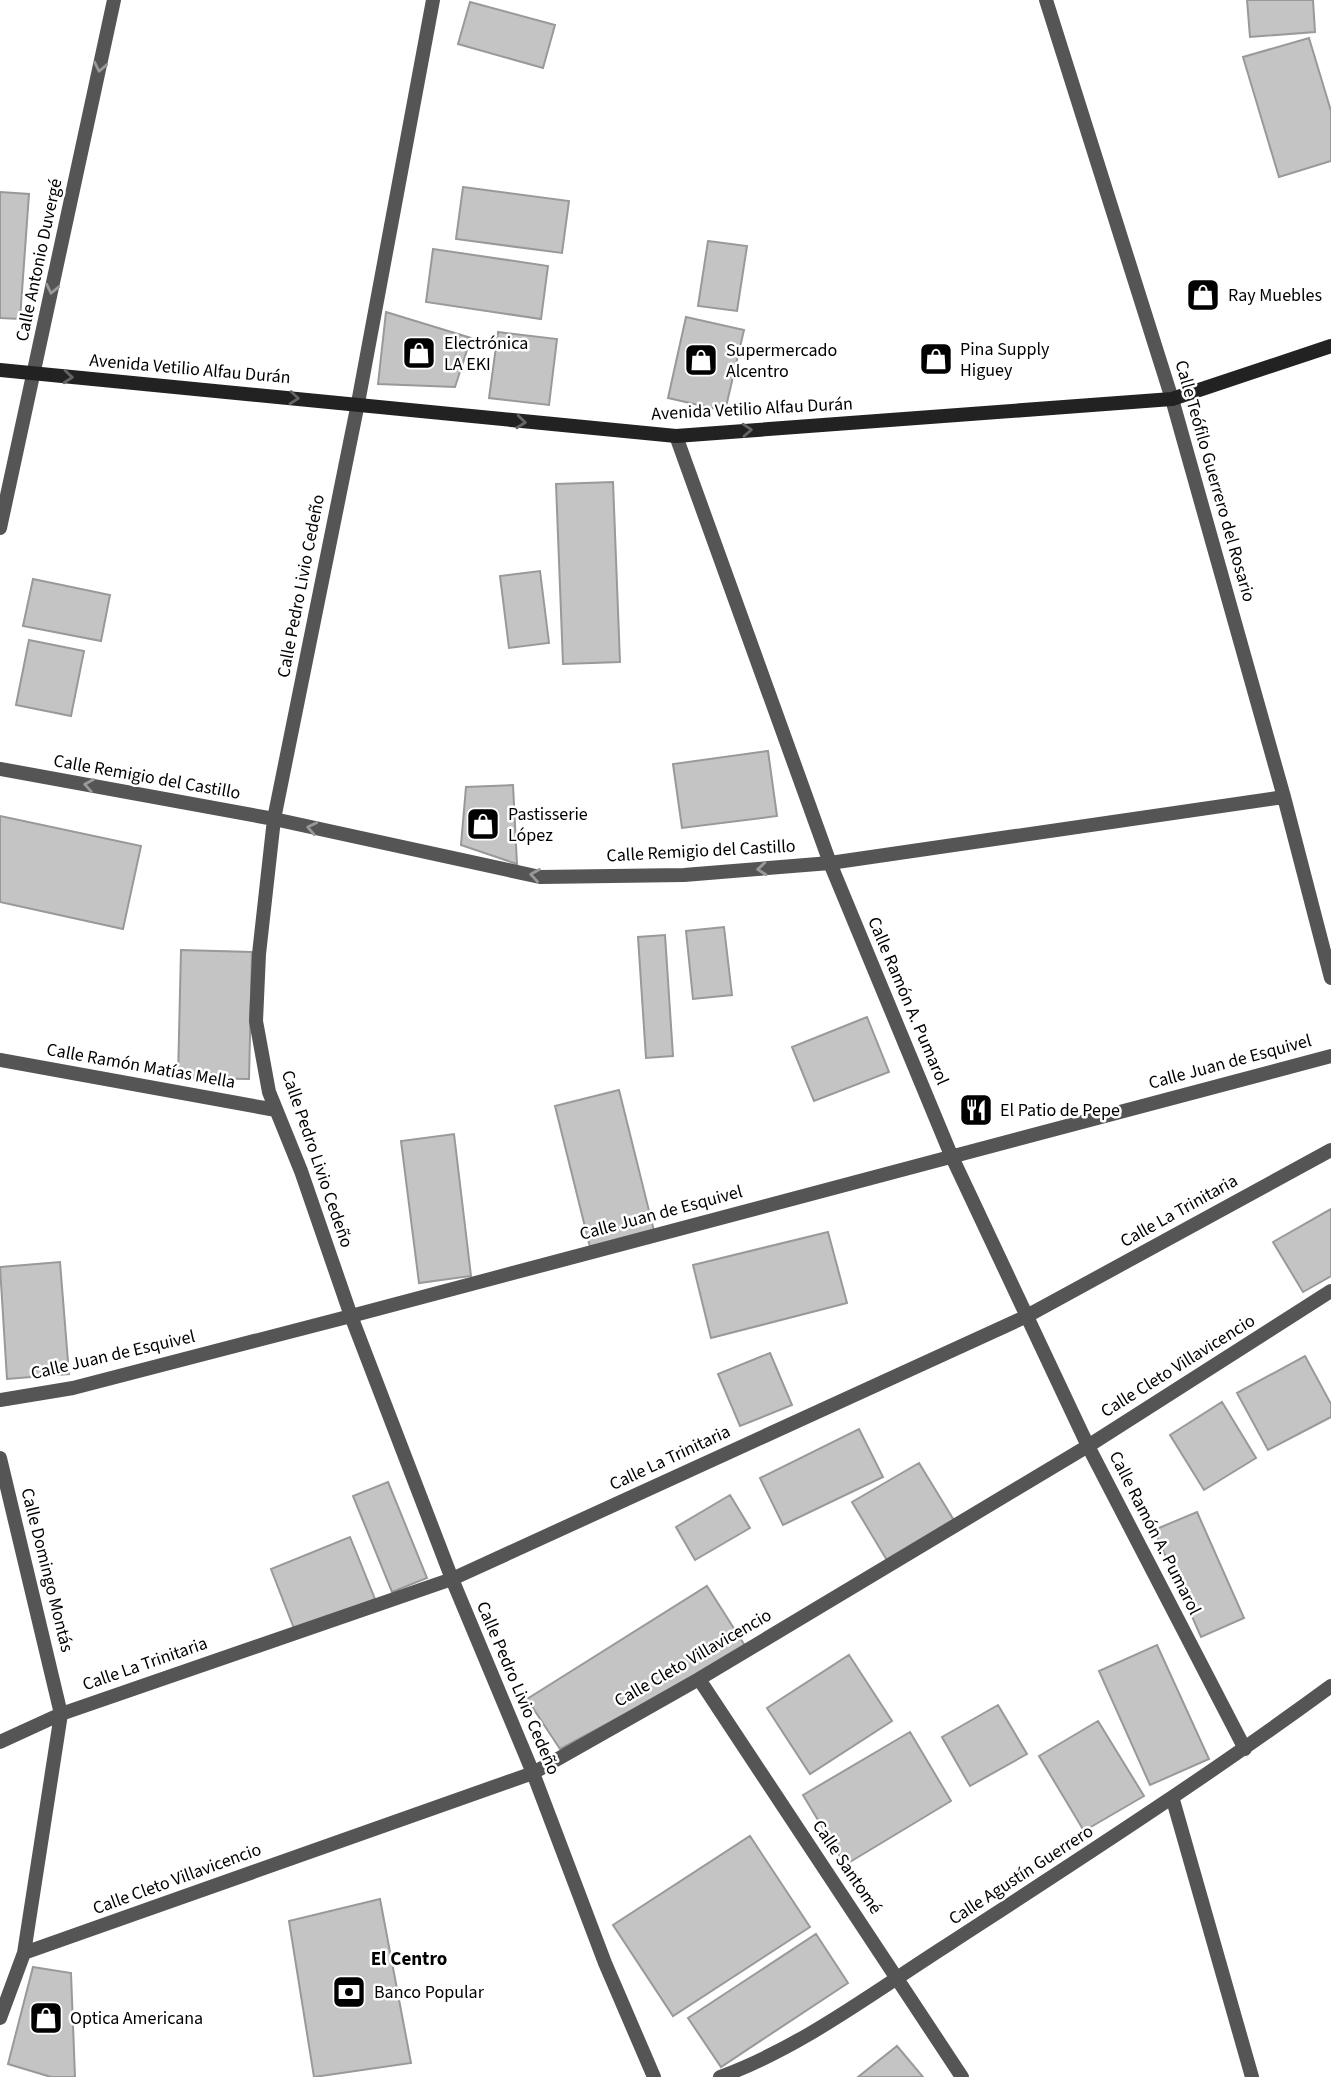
<svg xmlns="http://www.w3.org/2000/svg" width="1331" height="2077" viewBox="0 0 1331 2077" font-family="'Source Sans 3',sans-serif">
	<style>
		.building { fill: #c4c4c4; stroke: #999; stroke-width: 2 }
		.lines { fill: none; stroke-linecap: round; stroke-linejoin: round }
		.minor { stroke: #555; stroke-width: 14 }
		.secondary { stroke: #222; stroke-width: 14 }
		.oneway { stroke: #999 }
		.oneway2 { stroke: #646464 }
		.labels { text-anchor: middle; dominant-baseline: central; stroke-width: 5; stroke-linejoin: round; paint-order: stroke }
		.street-label { font-size: 18px; fill: #000; stroke: #fff }
		.poi-label { font-size: 18px; fill: #000; stroke: #fff; text-anchor: start }
		.neighbourhood-label { font-size: 19px; font-weight: bold; fill: #000; stroke: #fff }
	</style>
	<rect width="100%" height="100%" fill="#fff"/>
	<path class="building" d="M1247,0H1313L1315,32L1250,37Z
		M470,2L555,25L543,68L458,44Z
		M1309,38L1331,111V161L1279,177L1243,57Z
		M463,187L569,201L562,253L456,239Z
		M0,192L29,194L20,319L0,318Z
		M708,241L747,246L737,311L698,306Z
		M433,249L548,266L541,319L426,302Z
		M386,312L471,338L455,387L378,384Z
		M686,317L744,330L725,411L668,398Z
		M498,332L557,339L549,405L489,398Z
		M613,482L620,662L563,664L556,484Z
		M540,571L549,643L509,648L500,576Z
		M33,579L110,595L101,641L23,626Z
		M29,640L84,651L71,716L16,705Z
		M768,751L777,816L682,828L673,764Z
		M513,785L517,864L461,845L466,787Z
		M0,816L141,846L123,929L0,902Z
		M724,927L732,995L693,999L686,931Z
		M665,935L673,1056L646,1058L638,937Z
		M181,950L252,952L249,1079L178,1078Z
		M867,1017L889,1072L814,1101L792,1047Z
		M619,1090L655,1235L591,1251L555,1106Z
		M454,1134L471,1276L419,1283L401,1141Z
		M1331,1209V1276L1303,1292L1273,1242Z
		M828,1232L847,1303L711,1338L693,1265Z
		M60,1262L69,1374L7,1379L0,1267Z
		M770,1353L792,1405L740,1426L718,1374Z
		M1305,1356L1331,1404V1417L1268,1450L1237,1393Z
		M1222,1402L1256,1458L1204,1490L1170,1435Z
		M859,1429L883,1477L783,1525L760,1478Z
		M919,1463L955,1522L888,1562L852,1502Z
		M388,1482L427,1578L392,1592L353,1496Z
		M730,1495L750,1528L695,1560L676,1527Z
		M1197,1512L1244,1618L1201,1637L1154,1530Z
		M350,1537L375,1599L295,1631L271,1569Z
		M707,1586L747,1649L560,1749L527,1699Z
		M1157,1645L1209,1759L1150,1785L1099,1671Z
		M849,1655L892,1721L810,1774L767,1708Z
		M998,1705L1027,1754L970,1786L942,1737Z
		M1098,1721L1144,1796L1084,1831L1039,1756Z
		M910,1732L951,1801L845,1865L803,1795Z
		M750,1836L810,1927L673,2016L613,1925Z
		M380,1899L411,2063L314,2077L289,1921Z
		M816,1934L848,1983L721,2067L688,2018Z
		M33,1967L71,1973L75,2077H51L8,2064Z
		M897,2046L923,2077H858Z"/>
	<g class="lines">
		<path class="minor" d="M433,0L358,403L274,819L259,954L256,1021L269,1092L301,1171L351,1316L452,1579L533,1773L605,1963L654,2077
			M1046,0L1172,399L1284,797L1331,978
			M676,436L830,863L951,1155L1088,1446L1245,1749
			M0,528L114,0
			M0,769L274,819L540,877L684,875L830,863L1284,797
			M0,1060L276,1110
			M0,1400L73,1388L351,1316L1331,1056
			M0,1458L61,1714L24,1953L0,2018
			M699,1679L962,2077
			M0,1742L61,1714L452,1579L1025,1317L1331,1150
			M1173,1800L1252,2077
			M24,1953L533,1773L699,1679L1088,1446L1331,1291
			M720,2077C802,2047 875,1991 949,1944C1078,1860 1207,1777 1331,1686"/>
		<path class="secondary" d="M0,370L676,436L1172,399L1331,346"/>
	</g>
	<defs><path id="oneway-chevron" d="M-2-3.5L2.5 0L-2 3.5" fill="none" stroke-width="1.6" stroke-linecap="round" stroke-linejoin="round" transform="scale(1.75)"/></defs>
	<g class="oneway">
		<use href="#oneway-chevron" transform="translate(100 67) rotate(102)"/>
		<use href="#oneway-chevron" transform="translate(52 289) rotate(102)"/>
		<use href="#oneway-chevron" transform="translate(89 785) rotate(-170)"/>
		<use href="#oneway-chevron" transform="translate(312 828) rotate(-168)"/>
		<use href="#oneway-chevron" transform="translate(762 869) rotate(175)"/>
		<use href="#oneway-chevron" transform="translate(535 875) rotate(-171)"/>
	</g>
	<g class="oneway2">
		<use href="#oneway-chevron" transform="translate(68 377) rotate(5)"/>
		<use href="#oneway-chevron" transform="translate(294 398) rotate(5)"/>
		<use href="#oneway-chevron" transform="translate(521 422) rotate(6)"/>
		<use href="#oneway-chevron" transform="translate(747 430) rotate(-4)"/>
	</g>
	<defs>
		<symbol id="shop-square" viewBox="-11 -11 22 22"><rect x="-9" y="-9" width="18" height="18" rx="4" fill="#000" stroke="#fff"/><path d="M-5-2.5h2.3a2.7 3.5 0 0 1 5.4 0H5L5.5 6h-11ZM-1.5-2.5h3a1.5 2.3 0 0 0-3 0Z" fill="#fff"/></symbol>
		<symbol id="restaurant-square" viewBox="-11 -11 22 22"><rect x="-9" y="-9" width="18" height="18" rx="4" fill="#000" stroke="#fff"/><path d="M-5-6h1v4h1v-4h1v4h1v-4h1v5L-1.5 .5V6h-2V.5L-5-1ZM5-6V6H3V1.5H1.5Q1.5-4 5-6Z" fill="#fff"/></symbol>
		<symbol id="bank-square" viewBox="-11 -11 22 22"><rect x="-9" y="-9" width="18" height="18" rx="4" fill="#000" stroke="#fff"/><path d="M-6-4H6V4H-6ZM0-2.3a2.3 2.3 0 1 0 0 4.6a2.3 2.3 0 1 0 0-4.6Z" fill="#fff"/></symbol>
	</defs>
	<g fill-rule="evenodd">
		<use href="#shop-square" x="1184" y="276" width="38" height="38"/>
		<use href="#shop-square" x="400" y="334" width="38" height="38"/>
		<use href="#shop-square" x="917" y="340" width="38" height="38"/>
		<use href="#shop-square" x="682" y="341" width="38" height="38"/>
		<use href="#shop-square" x="464" y="805" width="38" height="38"/>
		<use href="#restaurant-square" x="957" y="1091" width="38" height="38"/>
		<use href="#bank-square" x="330" y="1973" width="38" height="38"/>
		<use href="#shop-square" x="27" y="1999" width="38" height="38"/>
	</g>
	<g class="labels">
		<g class="street-label">
			<text transform="translate(39 260) rotate(-78)">Calle Antonio Duvergé</text>
			<text transform="translate(190 369) rotate(5)">Avenida Vetilio Alfau Durán</text>
			<text transform="translate(752 409) rotate(-3)">Avenida Vetilio Alfau Durán</text>
			<text transform="translate(1215 481) rotate(74)">Calle Teófilo Guerrero del Rosario</text>
			<text transform="translate(301 586) rotate(-79)">Calle Pedro Livio Cedeño</text>
			<text transform="translate(147 777) rotate(10)">Calle Remigio del Castillo</text>
			<text transform="translate(701 851) rotate(-3)">Calle Remigio del Castillo</text>
			<text transform="translate(908 1001) rotate(67)">Calle Ramón A. Pumarol</text>
			<text transform="translate(1230 1062) rotate(-15)">Calle Juan de Esquivel</text>
			<text transform="translate(141 1066) rotate(10)">Calle Ramón Matías Mella</text>
			<text transform="translate(317 1159) rotate(71)">Calle Pedro Livio Cedeño</text>
			<text transform="translate(1179 1211) rotate(-29)">Calle La Trinitaria</text>
			<text transform="translate(661 1213) rotate(-15)">Calle Juan de Esquivel</text>
			<text transform="translate(113 1355) rotate(-13)">Calle Juan de Esquivel</text>
			<text transform="translate(1178 1366) rotate(-32)">Calle Cleto Villavicencio</text>
			<text transform="translate(670 1458) rotate(-25)">Calle La Trinitaria</text>
			<text transform="translate(1155 1533) rotate(63)">Calle Ramón A. Pumarol</text>
			<text transform="translate(47 1570) rotate(76)">Calle Domingo Montás</text>
			<text transform="translate(693 1658) rotate(-30)">Calle Cleto Villavicencio</text>
			<text transform="translate(145 1664) rotate(-19)">Calle La Trinitaria</text>
			<text transform="translate(518 1688) rotate(67)">Calle Pedro Livio Cedeño</text>
			<text transform="translate(847 1867) rotate(56)">Calle Santomé</text>
			<text transform="translate(1021 1875) rotate(-33)">Calle Agustín Guerrero</text>
			<text transform="translate(177 1879) rotate(-20)">Calle Cleto Villavicencio</text>
		</g>
		<g class="poi-label">
			<text x="1228" y="295">Ray Muebles</text>
			<text x="444" y="343">Electrónica<tspan x="444" dy="21">LA EKI</tspan></text>
			<text x="960" y="349">Pina Supply<tspan x="960" dy="21">Higuey</tspan></text>
			<text x="726" y="350">Supermercado<tspan x="726" dy="21">Alcentro</tspan></text>
			<text x="508" y="814">Pastisserie<tspan x="508" dy="21">López</tspan></text>
			<text x="1000" y="1110">El Patio de Pepe</text>
			<text x="374" y="1992">Banco Popular</text>
			<text x="70" y="2018">Optica Americana</text>
		</g>
		<g class="neighbourhood-label">
			<text x="409" y="1959">El Centro</text>
		</g>
	</g>
</svg>
